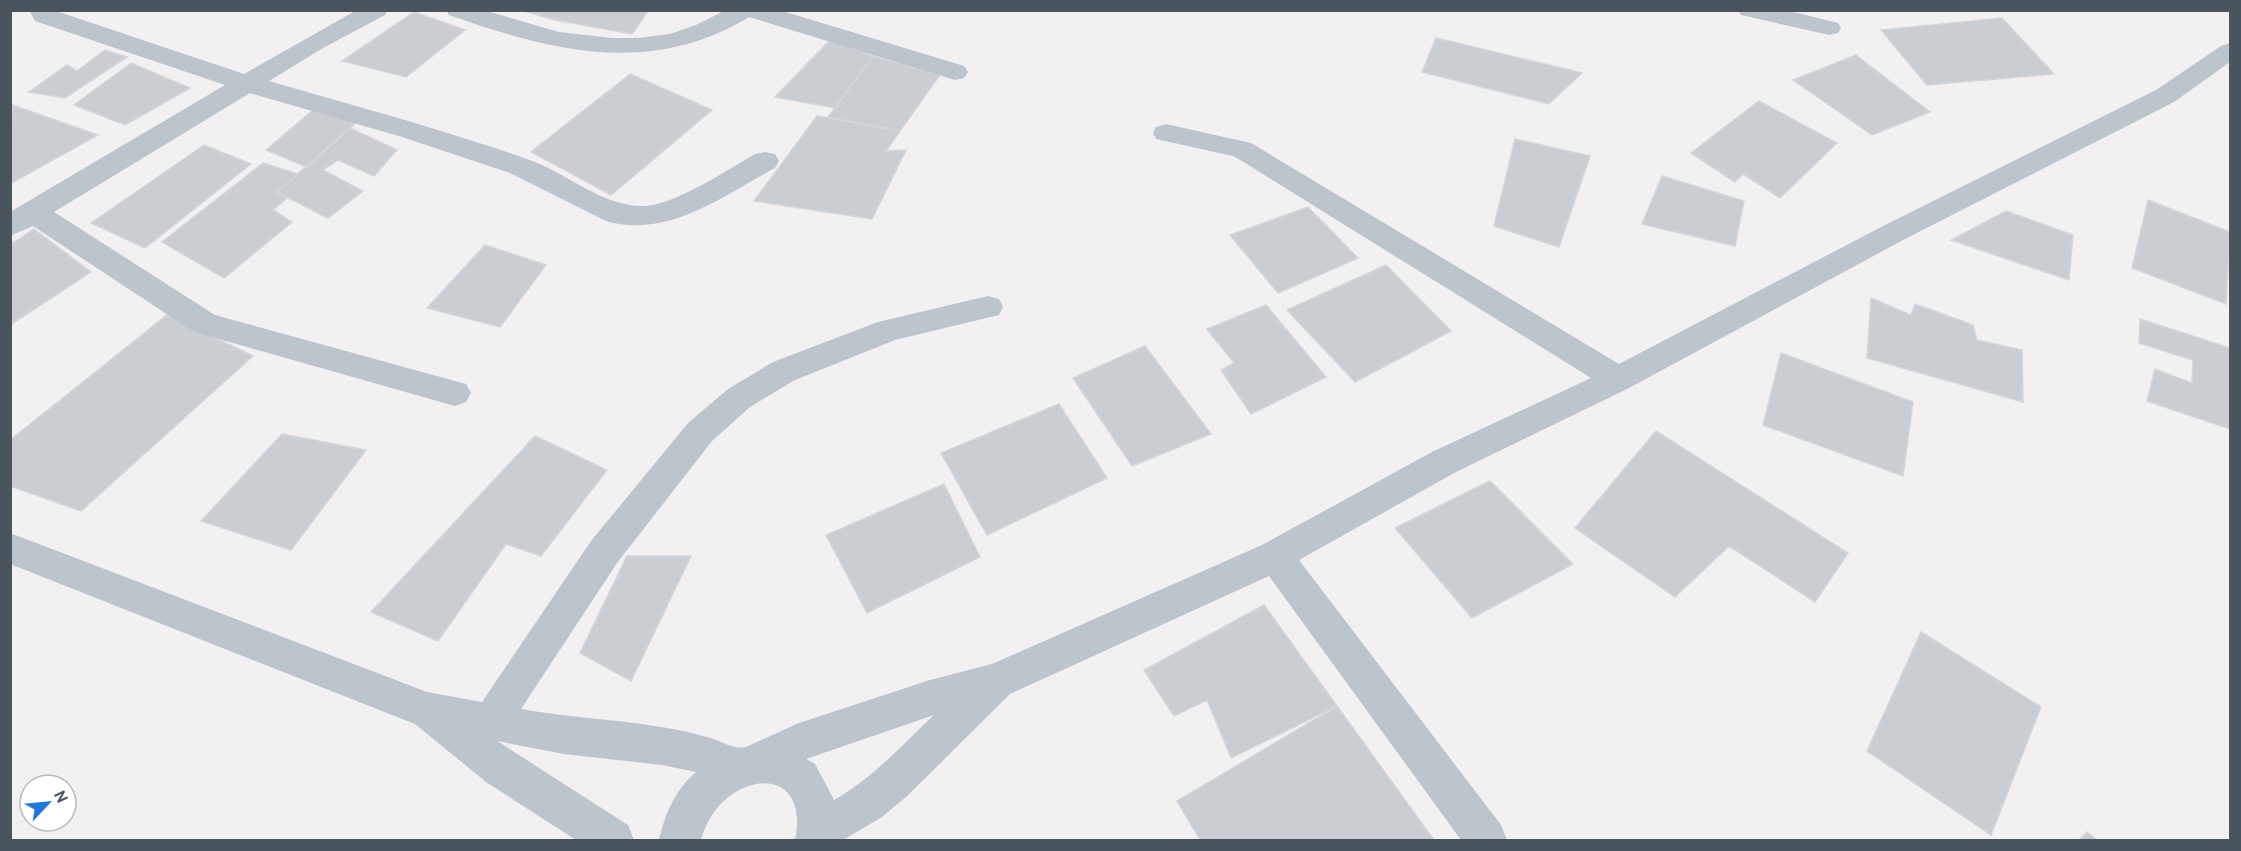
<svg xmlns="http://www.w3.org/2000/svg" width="2241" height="851" viewBox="0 0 2241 851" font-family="Cabin,sans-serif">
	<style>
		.building { fill: #cacdd2; stroke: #d4d6db; stroke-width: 1.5 }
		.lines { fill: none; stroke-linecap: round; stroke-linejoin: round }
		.minor { fill: #bcc5cc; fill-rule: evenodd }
	</style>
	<rect width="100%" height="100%" fill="#f2f0f0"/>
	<path class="building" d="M521,10H649L632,34L555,20Z
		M414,12L465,30L406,77L342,61Z
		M2002,18L2054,74L1927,85L1881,30Z
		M1436,38L1582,73L1549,104L1422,72Z
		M830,40L873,56L835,108L775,97Z
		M105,50L127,57L65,98L29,92L67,65L77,71Z
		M1856,55L1930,112L1872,135L1793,80Z
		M873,56L940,75L900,131L828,117Z
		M131,63L190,88L125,125L74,105Z
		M630,74L712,110L611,195L531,152Z
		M1759,101L1837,143L1780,198L1743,174L1735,182L1691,153Z
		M320,104L363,116L307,167L266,150Z
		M12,105L98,135L10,184Z
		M817,116L900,131L886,151L906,150L872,219L754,201Z
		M350,128L397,150L374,176L338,160L323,170L363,191L328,218L277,192Z
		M1515,139L1590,156L1559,247L1494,226Z
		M204,145L251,164L145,248L91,223Z
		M263,163L298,174L277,192L287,198L273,210L292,222L224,278L162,242Z
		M1662,176L1744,201L1735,246L1642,224Z
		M2148,200L2230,232L2226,304L2132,268Z
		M1308,207L1358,258L1278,293L1230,235Z
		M2006,211L2073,235L2069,280L1951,240Z
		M34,229L91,272L10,325V245Z
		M485,245L546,265L500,327L427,308Z
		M1386,265L1451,331L1355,382L1287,310Z
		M1871,298L1911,315L1915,304L1973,325L1977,340L2022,350L2023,402L1867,358Z
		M1266,305L1326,377L1251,414L1221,370L1234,363L1207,329Z
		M167,315L253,356L81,511L10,486V440Z
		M2140,319L2230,348V429L2147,401L2155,369L2192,383L2193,360L2139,343Z
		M1145,346L1211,434L1132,466L1073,378Z
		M1781,353L1913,402L1903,476L1763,425Z
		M1059,404L1107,478L987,535L941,453Z
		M1656,431L1848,553L1815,602L1729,546L1675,597L1575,528Z
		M282,434L366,450L291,550L201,521Z
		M535,436L607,470L541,556L506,544L438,641L371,612Z
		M1490,481L1573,564L1472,618L1395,528Z
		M944,484L980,557L867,613L826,535Z
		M627,556H691L631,681L580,653Z
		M1264,605L1337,706L1231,758L1207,700L1174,716L1144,670Z
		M1921,632L2041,707L1991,835L1867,751Z
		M1337,706L1434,840H1200L1177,801Z
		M2087,832L2097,840H2079Z"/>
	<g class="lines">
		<path class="minor" d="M29,10H53L244,74L357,10H388L385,15L323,48L269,81C355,106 442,129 527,159C566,172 602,207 644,206C675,205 727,170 755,154L765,152L775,154L779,161L775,168C723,196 668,239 606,221L510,173L402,137L250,93L54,212L215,315L466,384L471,393L466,402L455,406L194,332L33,226L10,236V212L225,85L35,21Z
			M446,10H483L559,32L612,38H638L670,34L696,25L726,10H779L964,66L968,72L964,78L955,80L749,17C650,77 551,51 449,15Z
			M1738,10H1785L1838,23L1841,28L1838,33L1829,35L1741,15Z
			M2230,43V62L2174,102L1905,239L1629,388L1456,472L1299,560L1501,825L1507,840H1461L1269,576L1010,694L906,797L882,817L843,840H795C812,759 720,770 701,840H659C665,814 675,790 696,772L662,765L564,754L497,741L628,825L634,840H576L486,782L415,724L10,564V533L427,692L482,702L591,541L688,423L728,389L773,362L878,322L988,296L999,299L1003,307L999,315L895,340L795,380L750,407L712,441L617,563L521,709C583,720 647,720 707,737C721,740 732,750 746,747L799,723L930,680L992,664L1262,545L1432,452L1591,378L1242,161L1233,156L1156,139L1153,133L1156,127L1166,124L1251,143L1619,364L1885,225L2156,90L2221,46ZM934,715C902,745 873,778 834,800L815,764L806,759Z"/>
	</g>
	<rect width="2241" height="851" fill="none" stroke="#49545c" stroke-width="24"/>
	<g transform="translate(48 803) rotate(64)"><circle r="28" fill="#ffffff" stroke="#b6bbbe" stroke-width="1.5"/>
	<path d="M0-4.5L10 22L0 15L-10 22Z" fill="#2377d9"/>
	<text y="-9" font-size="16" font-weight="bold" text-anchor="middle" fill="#49545c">N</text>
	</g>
</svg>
